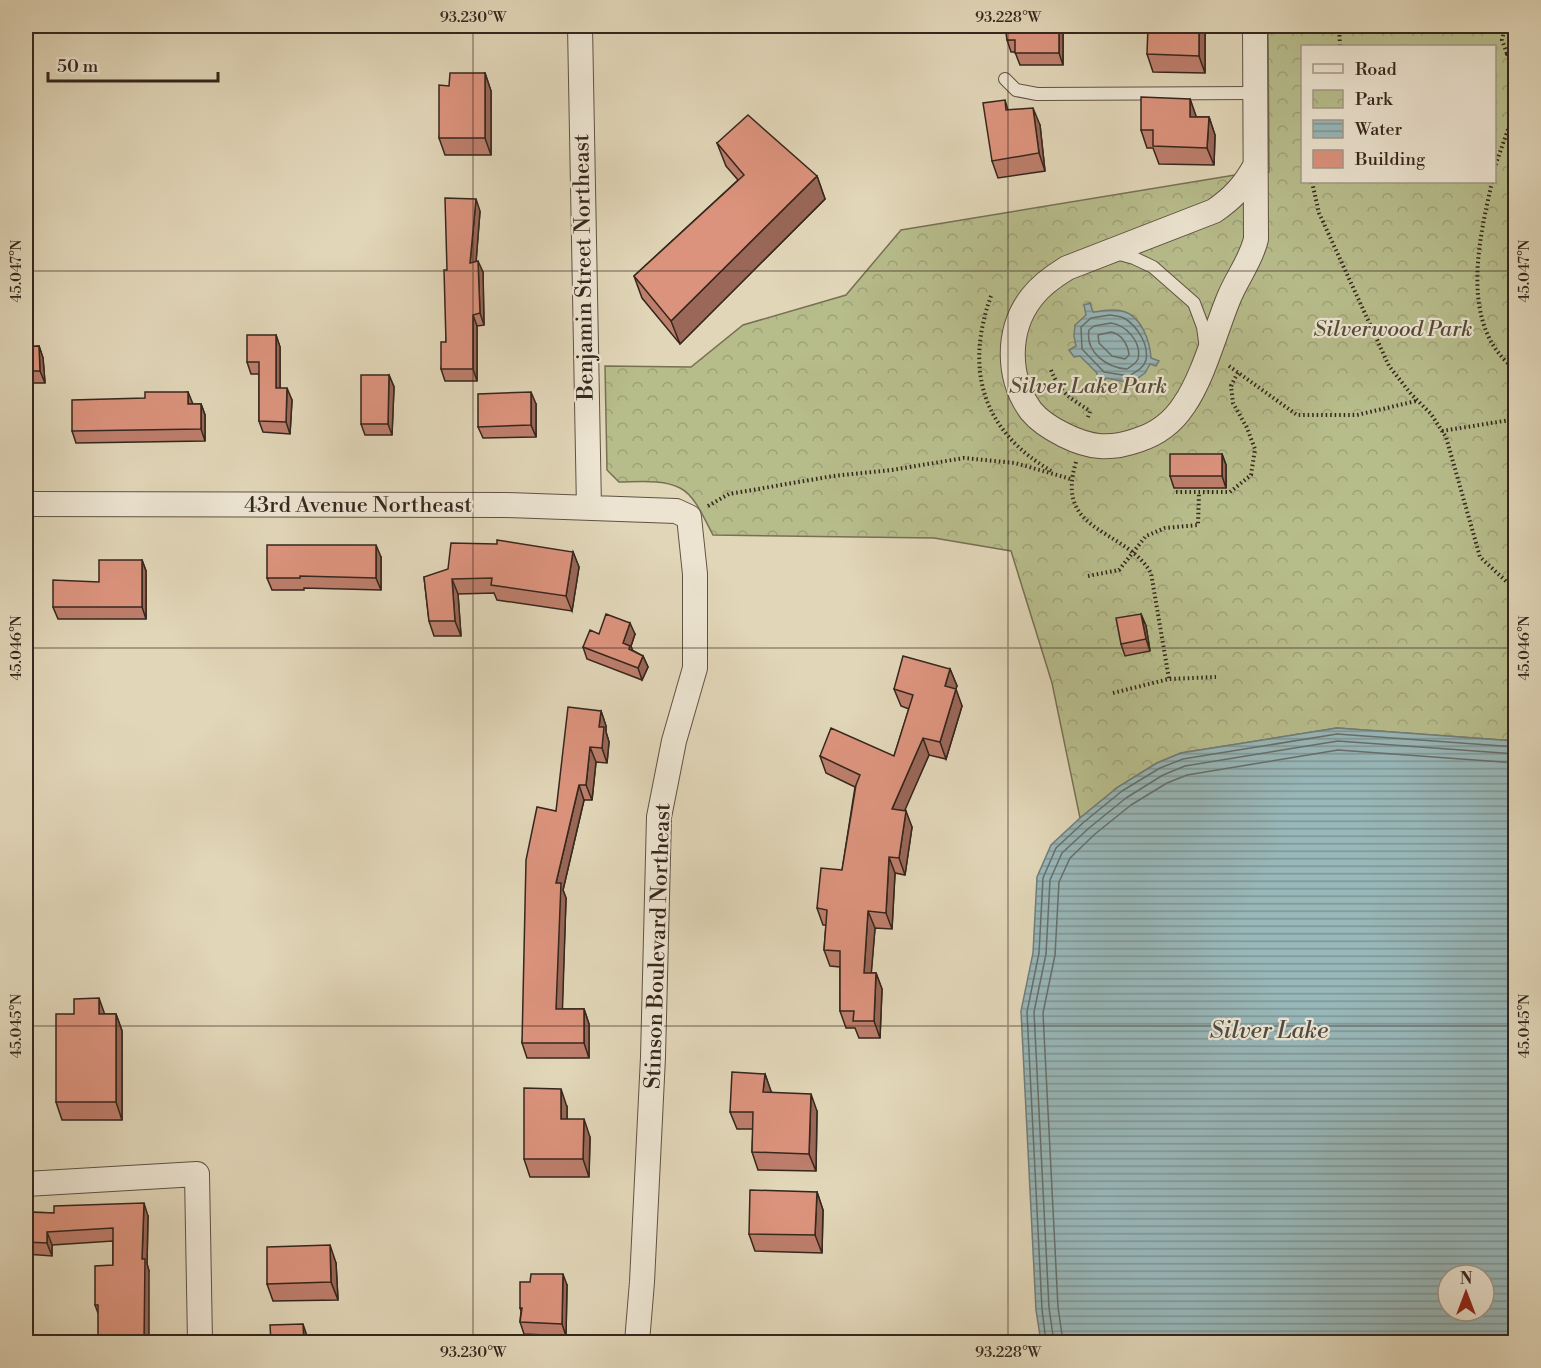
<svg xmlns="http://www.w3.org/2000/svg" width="1541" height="1368" viewBox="0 0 1541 1368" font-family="'Libre Bodoni',serif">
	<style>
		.park { fill: url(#park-crowns); stroke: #767154; stroke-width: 1.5; fill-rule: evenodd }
		.water { fill: url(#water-rules); stroke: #707d7b; stroke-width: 1.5; fill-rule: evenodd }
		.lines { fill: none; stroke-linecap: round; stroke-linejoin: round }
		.shore { stroke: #666e6b; stroke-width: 1.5 }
		.service-casing { stroke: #605244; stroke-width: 14 }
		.minor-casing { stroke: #605244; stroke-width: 26 }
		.path { stroke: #35261d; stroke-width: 4; stroke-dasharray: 1.5 3; stroke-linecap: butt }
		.service { stroke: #ece4d1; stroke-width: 12 }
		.minor { stroke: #ece4d1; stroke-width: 24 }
		.wall { fill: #bd7e6c; stroke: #35261d; stroke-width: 1.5 }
		.shaded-wall { fill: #9a6758; stroke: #35261d; stroke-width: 1.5 }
		.building { fill: #dc937d; stroke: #35261d; stroke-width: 1.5 }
		.ticks { fill: none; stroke: #35261d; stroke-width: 1.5; stroke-opacity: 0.45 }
		.labels { text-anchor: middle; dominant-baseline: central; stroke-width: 4.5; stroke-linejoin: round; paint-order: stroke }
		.street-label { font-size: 22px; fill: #35261d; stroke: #ece4d1 }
		.park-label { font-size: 22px; font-style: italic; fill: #564c38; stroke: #ece4d1 }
		.water-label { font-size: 24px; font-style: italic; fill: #4e4a44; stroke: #ece4d1 }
		.neatline { fill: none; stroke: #35261d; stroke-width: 2 }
		.ticks-label { font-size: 15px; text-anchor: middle; fill: #35261d }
	</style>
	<defs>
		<pattern id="park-crowns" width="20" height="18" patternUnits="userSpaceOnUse" patternTransform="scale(1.5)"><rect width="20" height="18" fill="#b7bc8b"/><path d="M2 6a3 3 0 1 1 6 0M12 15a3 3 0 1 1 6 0" fill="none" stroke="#9ea178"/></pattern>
		<pattern id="water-rules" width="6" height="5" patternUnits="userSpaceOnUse" patternTransform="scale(1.5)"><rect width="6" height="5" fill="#98b7b9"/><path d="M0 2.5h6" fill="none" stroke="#7d9596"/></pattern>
	</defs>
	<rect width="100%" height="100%" fill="#e1d6b8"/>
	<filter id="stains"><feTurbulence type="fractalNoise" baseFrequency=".00333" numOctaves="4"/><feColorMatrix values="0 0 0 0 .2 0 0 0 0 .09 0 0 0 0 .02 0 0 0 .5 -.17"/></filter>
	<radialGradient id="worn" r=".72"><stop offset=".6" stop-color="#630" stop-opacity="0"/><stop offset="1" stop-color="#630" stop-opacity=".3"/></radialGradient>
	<path class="park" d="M1268,26H1515V741L1337,728L1181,753L1157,763L1118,787L1080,818L1052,683L1011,551L934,538L713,535C705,521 696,496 680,488C663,479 638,482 619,482L607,470L605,366L691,367L743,325L846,295L901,230L1235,175L1269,172ZM1302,46H1494V182H1302Z"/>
	<path class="water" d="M1090,303L1093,312C1103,311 1112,308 1122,311C1141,315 1150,341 1151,358L1159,361L1156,366L1150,364L1145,373L1131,383L1106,378L1102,385H1096L1097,373L1080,356L1074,357L1069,350L1076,346L1074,336L1075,325L1086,315L1084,305Z
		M1337,728L1515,741V1342H1041L1036,1310L1021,1011L1033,953L1037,877L1051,845L1080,818L1118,787L1157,763L1181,753ZM1448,1275H1484V1311H1448Z"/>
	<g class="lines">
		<path class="shore" d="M1110,315C1115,316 1120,316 1124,318C1137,326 1149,344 1146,360C1144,368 1135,372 1129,376L1104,372L1082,349L1081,327L1091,318Z
			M1111,323C1126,325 1142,342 1138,359C1136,364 1131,366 1127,369C1107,368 1085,352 1089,330L1094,326Z
			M1111,332C1122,334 1128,345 1129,355L1125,359L1112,356L1099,343L1098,335Z
			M1046,1342L1042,1309L1027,1012L1039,953L1043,878L1056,848L1084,822L1122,791L1160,768L1183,759L1337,734L1516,747
			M1054,1342L1049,1308L1034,1012L1046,954L1050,880L1062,853L1089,828L1126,798L1163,775L1185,766L1338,741L1516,754
			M1063,1342L1058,1307L1043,1013L1055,955L1059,882L1070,858L1095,834L1131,805L1167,783L1187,775L1338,750L1516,763"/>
		<defs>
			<path id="service" d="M1005,79L1016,90L1037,94L1256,93
				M1116,253L1134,258L1153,267L1194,303L1203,327L1206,349"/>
			<path id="minor" d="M580,26L589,508
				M1255,26L1256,239C1251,261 1236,279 1228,300C1215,332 1203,378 1184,405C1173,422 1157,434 1138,440C1110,450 1090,448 1064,435C1052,429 1040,422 1031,411C1007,378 1006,330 1032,297C1041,285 1054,276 1067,268L1214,211C1233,198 1244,186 1255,166
				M26,504L506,505L676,511L689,517L695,574V668L674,741L659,817L653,1057L642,1282L637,1342
				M26,1184L197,1174L200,1342"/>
		</defs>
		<use href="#service" class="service-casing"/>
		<use href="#minor" class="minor-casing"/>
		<path class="path" d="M1339,26L1340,46
			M1505,26L1502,40L1507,54
			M1516,57L1507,54L1516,71
			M1494,169L1516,107
			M1312,182L1319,213L1389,366L1411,394L1431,414L1446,437L1480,557L1509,584L1516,586
			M1492,182C1479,240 1458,327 1516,370
			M991,296C964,371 983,432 1053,472
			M1229,366L1297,415H1357L1416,401
			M1051,370C1060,393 1070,398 1090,411L1087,420
			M1442,431L1516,419
			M1076,462C1054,534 1124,527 1151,573L1169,679
			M1176,492H1230L1251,475L1255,449L1247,428L1233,403L1231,386L1238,372
			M708,506L729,494L833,476L892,470L964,458L1015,463L1071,479
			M1088,576L1119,570L1146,536L1165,528L1198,525L1199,492
			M1113,693L1169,679L1216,677"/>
		<use href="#service" class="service"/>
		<use href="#minor" class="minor"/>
	</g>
	<path class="wall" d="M1205,26V73L1153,72L1147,54Z
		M1063,33V65H1020L1015,52H1011L1007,40Z
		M485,73L491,91V155H445L439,138L449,86Z
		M1190,99L1196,117H1209L1215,135L1214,165L1159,164L1153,148H1147L1141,130Z
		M1005,100L1008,110L1040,125L1045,171L998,178L992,161Z
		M717,143L817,176L825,199L680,344L642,298L634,276L738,180L726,166Z
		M480,211L476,262L483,272L484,325L477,326V381H445L441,369L446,342L447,270Z
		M276,335L280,347V388L292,400L290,434L263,432L259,421V374H251L247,362Z
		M39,346L43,358L45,383H26V347Z
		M389,375L394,387L392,435H365L361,424Z
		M188,392L192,404H201L205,415V441L76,443L72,431L145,398Z
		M536,404V437L483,438L478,427Z
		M1222,454L1226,465V488H1174L1170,476Z
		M573,552L579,567L572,611L497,600L494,593L458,594L461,636H434L429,621L424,577Z
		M381,557V590L304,588V590H272L267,578Z
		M142,560L146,571V619H58L53,607Z
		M1141,614L1146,626L1150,651L1125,656L1121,644Z
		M26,617L29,626L30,660H26Z
		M599,634H635L631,646L632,650L643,656L648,667L642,680L587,659L583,647Z
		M950,669L957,686L955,689L962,706L946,759L929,755L904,810L912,827L905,875L895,873L892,929L875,928L871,973H876L882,989L880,1038H859L855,1028H846L840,1011V967L830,966L824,950L826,925H823L817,908L842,870L855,787L826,773L820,756H894L909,709L901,706L894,689Z
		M601,711L606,726V732L609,742L607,763L596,762L592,800H584L563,890L566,898L562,1009H584L589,1024V1058H527L522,1043L556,811Z
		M104,1014H116L122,1031V1120H62L56,1102Z
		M765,1074L771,1092L817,1111L816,1171L758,1170L752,1152L753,1129H737L730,1112Z
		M567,1107V1119L590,1137L589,1177H530L524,1159Z
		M817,1192L823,1210L822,1253L755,1251L749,1234Z
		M26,1212L148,1216L147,1264L149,1271L98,1313L95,1305L113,1265V1241L52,1245V1256L26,1254Z
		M336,1263L338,1300L273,1301L267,1284Z
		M567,1285L566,1336L524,1334L520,1322L521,1311L520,1308Z"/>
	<path class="shaded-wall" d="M1059,26H1060L1063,33V65L1059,53Z
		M1199,26H1205V73L1199,56Z
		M485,73L491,91V155L485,138Z
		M1190,99L1196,116V135L1190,117Z
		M1033,108L1040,125L1045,171L1039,153Z
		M1209,117L1215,135L1214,165L1207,148Z
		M817,176L825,199L680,344L671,321Z
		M476,199L480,211L475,275L470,263Z
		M478,261L483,272L484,325L480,313Z
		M473,315L477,326V381L473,369Z
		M276,335L280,347V400L276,388Z
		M39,346L43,358L45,383L40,371Z
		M389,375L394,387L392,435L388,424Z
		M287,388L292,400L290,434L286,422Z
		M188,392L193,404H188Z
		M531,392L536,404V437L531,425Z
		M201,404L205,415V441L201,429Z
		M1222,454L1226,465V488L1222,476Z
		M376,545L381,557V590L376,578Z
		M573,552L579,567L572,611L566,596Z
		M142,560L146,571V619L142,607Z
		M452,579L458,594L461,636L455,621Z
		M1141,614L1146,626L1150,651L1146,639Z
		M26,617L29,626L30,660L26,647Z
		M630,623L635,634L631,646L635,657L623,643Z
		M643,656L648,667L642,680L638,668Z
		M950,669L957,686L951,703L945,686Z
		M956,689L962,706L946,759L940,742Z
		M601,711L606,726V732L609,742L607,763L602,748L599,727Z
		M923,738L929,755L898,826L892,809Z
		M590,747L596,762L592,800L586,785Z
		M579,785L584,800L563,890L566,898L562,1024L556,1009V883Z
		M906,811L912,827L905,875L899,858Z
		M889,857L895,873L892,929L886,913Z
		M868,911L875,928L870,989L864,973Z
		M876,973L882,989L880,1038L874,1021Z
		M99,998L105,1015L99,1014Z
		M584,1009L589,1024V1058L584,1043Z
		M116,1014L122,1031V1120L116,1102Z
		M765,1074L771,1091L770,1109L763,1092Z
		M561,1089L567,1107V1137L561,1119Z
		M811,1094L817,1111L816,1171L809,1154Z
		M584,1119L590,1137L589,1177L583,1159Z
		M817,1192L823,1210L822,1253L815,1235Z
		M144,1203L148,1216L147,1264L149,1271V1342H144L142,1259Z
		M47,1232L52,1245V1256L47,1243Z
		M330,1245L336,1263L338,1300L331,1282Z
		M563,1274L567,1285L566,1336L562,1324Z
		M303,1324L307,1336L308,1342H304Z"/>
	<path class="building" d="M1005,26H1059V53H1015V40H1007Z
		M1148,26H1199V56L1147,54Z
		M450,73H485V138H439V85L449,86Z
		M1141,97L1190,99V117H1209L1207,148L1153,146V130H1141Z
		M1005,100L1006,110L1033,108L1039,153L992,161L983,103Z
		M748,115L817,176L671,321L634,276L744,175L717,143Z
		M445,198L476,199L470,263L478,261L480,313L473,315V369H441V342H446L444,270H447Z
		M247,335H276V388H287L286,422L259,421V362H247Z
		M39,346L40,371H26V347Z
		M361,375H389L388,424H361Z
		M145,392H188V404H201V429L72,431V400L145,398Z
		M531,392V425L478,427V394Z
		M1170,454H1222V476H1170Z
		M497,540L573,552L566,596L491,585L492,578L452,579L455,621H429L424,577L448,569L451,543L497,544Z
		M267,545H376V578L300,576V578H267Z
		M99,560H142V607H53V580L99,582Z
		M606,614L630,623L623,643L630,646L629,649L643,656L638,668L583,647L590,630L599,634Z
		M1141,614L1146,639L1121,644L1116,618Z
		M903,656L950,669L945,686L956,689L940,742L923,738L892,809L906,811L899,858L889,857L886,913L868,911L864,973H876L874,1021H853L854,1011H840V951L824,950L827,910L817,908L821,868L842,870L856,785L860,775L820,756L831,728L894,756L913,695L894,689Z
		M568,707L601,711L599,727H604L602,748L590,747L586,785H579L556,883H561L556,1009H584V1043H522L526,860L537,807L556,811Z
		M99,998V1014H116V1102H56V1014H74V999Z
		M732,1072L765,1074L763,1092L811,1094L809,1154L752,1152L753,1112H730Z
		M524,1088L561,1089V1119H584L583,1159H524Z
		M750,1190L817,1192L815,1235L749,1234Z
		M144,1203L142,1259H145L144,1342H98V1305H95V1266L113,1265V1228L47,1232V1243L26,1242V1212L54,1213V1206Z
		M330,1245L331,1282L267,1284V1247Z
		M531,1274H563L562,1324L520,1322L522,1308H520V1282H530Z
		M303,1324L304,1342H271L270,1325Z"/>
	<path class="ticks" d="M473,26V1342M1008,26V1342M26,271H1516M26,648H1516M26,1026H1516"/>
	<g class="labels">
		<g class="street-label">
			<text transform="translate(584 267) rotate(-91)">Benjamin Street Northeast</text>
			<text x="358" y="505">43rd Avenue Northeast</text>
			<text transform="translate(658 946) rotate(-88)">Stinson Boulevard Northeast</text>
		</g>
		<g class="park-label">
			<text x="1393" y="329">Silverwood Park</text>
			<text x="1088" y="386">Silver Lake Park</text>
		</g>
		<g class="water-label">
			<text x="1269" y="1031">Silver Lake</text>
		</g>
	</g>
	<rect width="1541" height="1368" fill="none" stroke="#e1d6b8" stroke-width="66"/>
	<rect x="1301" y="45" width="195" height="138" fill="#ece4d1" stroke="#a39889" stroke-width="1.5"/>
	<rect x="1313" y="64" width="30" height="9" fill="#ece4d1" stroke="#a39889" stroke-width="1.5"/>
	<text x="1355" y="75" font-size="18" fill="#35261d">Road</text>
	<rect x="1313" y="90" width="30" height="18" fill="url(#park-crowns)" stroke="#a39889" stroke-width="1.5"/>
	<text x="1355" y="105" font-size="18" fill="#35261d">Park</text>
	<rect x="1313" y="120" width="30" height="18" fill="url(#water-rules)" stroke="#a39889" stroke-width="1.5"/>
	<text x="1355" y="135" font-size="18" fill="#35261d">Water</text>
	<rect x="1313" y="150" width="30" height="18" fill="#dc937d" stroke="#a39889" stroke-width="1.5"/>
	<text x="1355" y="165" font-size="18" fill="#35261d">Building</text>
	<g transform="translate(1466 1293)"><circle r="28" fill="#ece4d1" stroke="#a39889" stroke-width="1.5"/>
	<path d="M0-4.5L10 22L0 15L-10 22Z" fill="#8f2418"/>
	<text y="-9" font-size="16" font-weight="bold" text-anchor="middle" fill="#35261d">N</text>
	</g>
	<path d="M48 72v9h170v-9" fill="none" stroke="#35261d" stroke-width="3"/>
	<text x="57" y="72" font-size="18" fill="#35261d" stroke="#ece4d1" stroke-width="4.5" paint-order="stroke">50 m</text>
	<rect x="33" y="33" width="1475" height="1302" class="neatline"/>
	<g class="ticks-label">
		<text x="473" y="22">93.230°W</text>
		<text x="1008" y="22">93.228°W</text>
		<text transform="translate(16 271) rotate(-90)" y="5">45.047°N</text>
		<text transform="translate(1524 271) rotate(-90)" y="5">45.047°N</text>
		<text transform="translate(16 648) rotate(-90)" y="5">45.046°N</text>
		<text transform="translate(1524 648) rotate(-90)" y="5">45.046°N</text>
		<text transform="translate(16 1026) rotate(-90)" y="5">45.045°N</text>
		<text transform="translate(1524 1026) rotate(-90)" y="5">45.045°N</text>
		<text x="473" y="1357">93.230°W</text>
		<text x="1008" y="1357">93.228°W</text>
	</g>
	<rect width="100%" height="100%" filter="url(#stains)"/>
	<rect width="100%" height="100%" fill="url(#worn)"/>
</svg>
